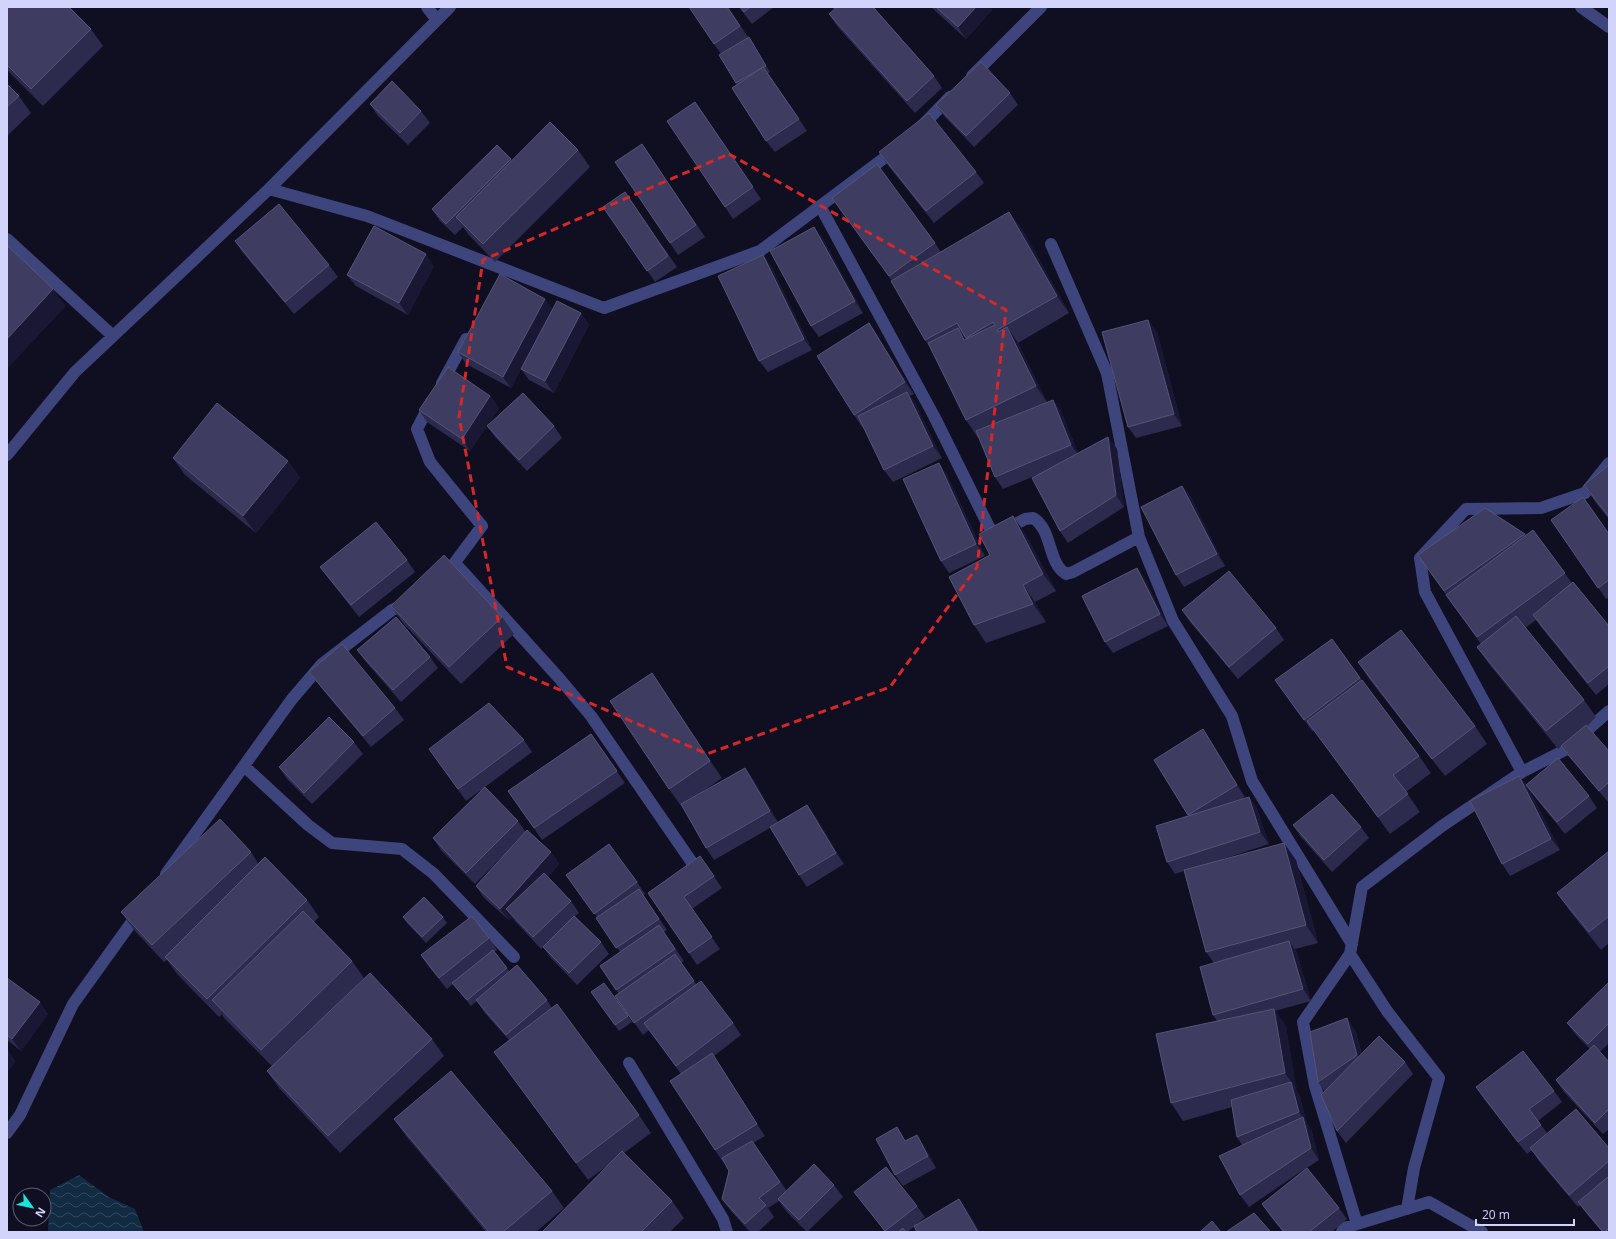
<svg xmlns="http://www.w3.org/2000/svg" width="1616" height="1239" viewBox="0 0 1616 1239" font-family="'Open Sans',sans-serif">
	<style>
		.water { fill: url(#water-waves) }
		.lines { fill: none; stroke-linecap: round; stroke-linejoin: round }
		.minor { stroke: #3e457c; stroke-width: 12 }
		.wall { fill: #2c2a4d }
		.shaded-wall { fill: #191734 }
		.building { fill: #3e3c60; stroke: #555478 }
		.marked { fill: none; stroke: #d62828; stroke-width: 3; stroke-dasharray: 8 5; stroke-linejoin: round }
	</style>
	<defs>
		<pattern id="water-waves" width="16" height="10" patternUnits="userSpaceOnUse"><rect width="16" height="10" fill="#112b43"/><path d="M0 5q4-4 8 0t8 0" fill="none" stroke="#33495f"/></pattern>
	</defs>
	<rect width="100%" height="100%" fill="#100f21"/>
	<path class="water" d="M79,1175L109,1197L135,1209L144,1232H48L50,1190Z"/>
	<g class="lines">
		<path class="minor" d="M427,7L437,20
			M1581,7L1609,27
			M972,76L1041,7
			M921,127L950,97
			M269,189L450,7
			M820,206L934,416L989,527L994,532L999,533L1025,519L1033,518C1053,530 1047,562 1066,574L1073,572L1139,537L1173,621L1232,716L1252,781L1352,944
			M7,239L113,336
			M1051,244L1107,373L1139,537
			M442,383L466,339
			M431,402L417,429L430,462L482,526L444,577
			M7,455L75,372L269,189L367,216L604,308L760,251L895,150
			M455,563L559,678L591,716L693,864
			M244,766L308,825L332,843L402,849L434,874L514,957
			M1522,772L1565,750L1609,711
			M166,874L292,699L322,664L392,610L408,603
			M1350,954L1303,1022L1315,1086L1357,1224
			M629,1063L723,1219L727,1232
			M7,1133L20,1115L73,1004L139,912
			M1407,1209L1414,1168L1439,1078L1387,1011L1350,954L1362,887L1442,826L1522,772L1425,592L1420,558L1466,509L1541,508L1585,493L1609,463
			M1342,1232L1344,1228L1429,1202L1482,1232"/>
	</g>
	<path class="wall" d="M7,7L91,29L103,46L43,106L7,70Z
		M689,7H728L748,37L753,43L770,72L768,73L807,131L775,152L766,141L737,85L719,55L721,54Z
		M739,7H774L752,24Z
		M832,7H873L934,76L942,88L915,113L837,26L829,14L834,10Z
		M931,7H989L992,10L966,39Z
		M7,84L19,96L31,113L7,136Z
		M1010,93L1018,105L974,147L945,117L936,105Z
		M695,102L761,199L733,219L725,207Z
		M370,104L421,111L430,123L408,145L378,116Z
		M642,144L705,237L678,255L670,243Z
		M578,150L590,167L495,262L468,234L463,227L455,235L440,221L432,209L511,159L512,160Z
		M879,152L976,172L984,183L934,223L887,164Z
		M625,192L677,267L655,282L603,207Z
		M832,198L935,243L941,252L1022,229L1069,313L1018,343L1047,402L1053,400L1061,411L1078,453L1108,437L1117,449L1124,507L1068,543L1060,531L1037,475L1003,489L995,477L979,437L978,438L966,420L930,347L925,340L892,281Z
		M814,227L823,239L863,313L819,337L811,326Z
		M235,241L329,265L338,277L294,314L243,253Z
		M763,255L771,266L812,350L768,372L759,361Z
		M434,266L408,315L356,286L347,275Z
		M545,299L552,309L581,313L589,325L554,393L529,380L521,369L511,388L466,364L458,352Z
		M1148,320L1157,332L1182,426L1136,438L1128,427Z
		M869,323L877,335L914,394L910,396L915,403L942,458L893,482L884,470L863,426L862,427L854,415Z
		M490,396L499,408L470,451L427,422L419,410Z
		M487,426H554L562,438L527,471L496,438Z
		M173,458L288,461L300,478L256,533L185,475Z
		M939,463L947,475L985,556L949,573L941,561Z
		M1609,465V519L1596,503L1584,485Z
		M1182,486L1191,497L1225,566L1184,587L1176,575Z
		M1551,520L1609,534V598L1606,599Z
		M1533,530L1572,583L1609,626V684L1596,695L1541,627L1536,620L1525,628L1584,700L1596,717L1587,726L1609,751V801L1608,802L1570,758L1561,746L1563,745L1558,749L1489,664L1477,647L1481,644L1458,612L1418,555L1525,534L1526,535Z
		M1025,533L1056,591L1035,602L1046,622L986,643L974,625L990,555Z
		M407,560L415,572L359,617L329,579L320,567Z
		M1137,568L1145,580L1168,626L1113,653L1105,642Z
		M391,606L502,617L514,634L461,684L403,623Z
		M1182,610L1276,628L1284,640L1238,679L1190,622Z
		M1332,639L1362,680L1419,756L1431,773L1406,792L1420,812L1390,834L1314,730L1312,731L1275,680Z
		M357,650L430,657L438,668L401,702L366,662Z
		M1358,662L1475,726L1487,744L1445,776L1370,680Z
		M309,672L395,708L404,720L371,747L318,684Z
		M664,691L722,778L698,795L753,779L778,822L807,805L815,816L844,864L807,887L799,875L770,828L714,860L706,848L682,806H681L669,789Z
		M591,734L625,783L542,840L508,791Z
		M524,740L532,752L485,787L518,821L525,831L551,852L559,864L548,877L571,901L579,913L575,916L601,942L609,954L577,985L551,958L543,947L541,949L515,921L512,917L509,920L484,898L476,886L502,857L475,884L441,850L433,838L484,788L466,801L437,760Z
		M1211,741L1245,797L1242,799L1249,797L1257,809L1269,844L1214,862L1296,860L1318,943L1295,949L1297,953L1311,1001L1275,1011L1286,1026L1296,1090L1299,1094L1307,1124L1311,1129L1319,1160L1307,1168L1339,1208L1347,1219L1332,1232H1283L1270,1216L1262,1204L1306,1168L1249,1207L1240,1195L1242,1145L1237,1137L1232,1107L1183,1121L1171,1103L1217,1021L1213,1015L1214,963L1206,952L1184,871L1175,874L1167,862L1188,816L1154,760Z
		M354,742L363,754L312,804L287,779L279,767Z
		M1519,776L1528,787L1560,850L1510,876L1502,864Z
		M1526,785L1589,796L1597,808L1565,834L1534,796Z
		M1293,825L1361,827L1369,838L1332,872L1301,837Z
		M1609,851V943L1601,950L1569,910L1557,893Z
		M251,852L258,863L307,900L319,917L314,922L352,961L364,978L330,1012L432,1039L444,1056L340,1153L279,1088L267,1071L272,1066L224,1018L222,1014L219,1017L177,974L167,960L164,962L134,930L121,912Z
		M700,856L722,888L692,909L720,949L697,965L648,893Z
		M566,875L637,882L645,894L643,895L667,930L664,932L684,961L681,963L696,984L733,1023L741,1035L714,1056L765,1136L753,1143L787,1191L834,1185L843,1197L807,1232L786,1211L779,1201L768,1208L774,1217L758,1232H750L731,1211L722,1199L729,1171L724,1162H723L715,1150L681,1074L649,1030L643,1035L615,996L619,994L600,966L620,952L596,918L597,917Z
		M403,917H443L447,923L426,943L407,923Z
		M489,938L497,950L494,952L509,971L547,1000L552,1008L639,1115L651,1133L624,1153L672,1201L684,1218L670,1232H542L611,1163L588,1180L494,1052L509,1040L484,1012L477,1001L471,1006L453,984L447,989L429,967L421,955Z
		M7,978L48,1014L21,1051L7,1040Z
		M1609,982V1043L1600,1052L1609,1062V1131L1608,1130L1603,1134L1564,1092L1556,1080L1590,1049L1576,1035L1567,1023Z
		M604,983L632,1022L619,1031L591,992Z
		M1355,1030L1362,1054L1405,1062L1413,1074L1346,1143L1337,1131L1324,1091L1318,1082Z
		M1476,1087L1554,1091L1562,1102L1538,1121L1547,1133L1609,1148V1232H1602L1586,1213L1580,1205L1578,1207L1538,1160L1532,1150L1527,1154L1484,1099Z
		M394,1119L552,1191L564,1208L536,1232H486L406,1136Z
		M917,1135L925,1147L936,1168L903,1186L895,1175L906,1141Z
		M854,1192L917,1206L925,1217L914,1226L959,1199L967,1211L980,1232H917L914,1227L907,1232H885L863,1203Z"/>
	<path class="shaded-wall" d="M976,7H989L992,10L966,39L958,27Z
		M749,37L753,43L770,72L766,66Z
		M1009,212L1022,229L1069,313L1057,296Z
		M814,227L823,239L863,313L855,301Z
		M426,254L434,266L408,315L399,303Z
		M763,255L771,266L812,350L804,339Z
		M53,289L66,306L7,369V339Z
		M545,299L553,310L511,388L503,377Z
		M581,313L589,325L554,393L545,381Z
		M1148,320L1157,332L1182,426L1174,414Z
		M869,323L877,335L914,394L905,382Z
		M1007,327L1019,344L1048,404L1036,386Z
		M958,328L970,345L964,340Z
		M907,392L915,403L942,458L933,446Z
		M490,396L499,408L470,451L462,439Z
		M1053,400L1061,411L1080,457L1071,445Z
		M1108,437L1117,449L1124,507L1116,495Z
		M288,461L300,478L256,533L243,516Z
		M939,463L947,475L985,556L976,544Z
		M1182,486L1191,497L1225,566L1217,554Z
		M1013,516L1025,533L1056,591L1043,574Z
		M1137,568L1145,580L1168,626L1160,614Z
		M1023,585L1035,602L1046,622L1033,604Z
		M652,673L722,778L710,761Z
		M1203,729L1211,741L1245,797L1237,785Z
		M745,768L753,779L778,823L770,811Z
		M1519,776L1528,787L1560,850L1551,839Z
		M1249,797L1257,809L1269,844L1260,832Z
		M807,805L815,816L844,864L836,853Z
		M1284,843L1296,860L1318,943L1306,925Z
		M551,852L559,864L513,916L506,909L512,917L509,920L500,909Z
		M1289,941L1297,953L1311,1001L1303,989Z
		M40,1002L48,1014L21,1051L12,1039Z
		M1274,1009L1286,1026L1297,1090L1285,1073Z
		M1347,1018L1355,1030L1365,1067L1357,1055Z
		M8,1050L16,1062L7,1072V1051Z
		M712,1053L720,1065L765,1136L757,1124Z
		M1291,1082L1299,1094L1307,1124L1311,1129L1319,1160L1311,1148L1303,1118L1299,1112Z
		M897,1127L905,1139L913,1153L905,1141Z
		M917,1135L925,1147L936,1168L928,1156Z
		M959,1199L967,1211L980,1232H978Z"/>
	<path class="building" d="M7,7H69L91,29L31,89L7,65Z
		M689,7H727L740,26L714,44Z
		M740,7H750L744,12Z
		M837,7H873L934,76L907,101L829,14Z
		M936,7H976L958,27Z
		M749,37L766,66L764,67H763L736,83L719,55Z
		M981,62L1010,93L966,136L936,105Z
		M763,67L799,119L766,141L732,88Z
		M392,81L421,111L400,133L370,104Z
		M7,84L19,96L7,107Z
		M695,102L753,187L725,207L667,121Z
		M929,113L976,172L926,211L879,152Z
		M550,122L578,150L483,244L456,217Z
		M642,144L696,225L670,243L615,162Z
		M497,145L511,159L446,224L432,209Z
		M877,164L935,243L889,276L832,198Z
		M625,192L668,256L647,271L603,207Z
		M279,204L329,265L285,302L235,241Z
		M1009,212L1057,296L997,330L998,332L1007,327L1036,386L966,420L928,343L958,328L964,340L995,325L993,322L966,338L957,323L925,340L891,281Z
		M374,226L426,254L399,303L347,275Z
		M814,227L855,301L811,326L770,251Z
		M7,245L53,289L7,339Z
		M763,255L804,339L759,361L718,276Z
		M500,274L545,299L503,377L458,352Z
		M557,301L581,313L545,381L521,369Z
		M1148,320L1174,414L1128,427L1102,332Z
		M869,323L905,382L854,415L817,356Z
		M448,367L490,396L462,439L419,410Z
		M907,392L933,446L884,470L858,416Z
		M523,393L554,426L519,460L487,426Z
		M1053,400L1071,445L995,477L976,431Z
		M217,403L288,461L243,516L173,458Z
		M1108,437L1116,495L1060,531L1032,478Z
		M939,463L976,544L941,561L903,479Z
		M1609,465V517L1584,485Z
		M1182,486L1217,554L1176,575L1141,507Z
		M1583,497L1609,534V580L1598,588L1551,520Z
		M1485,508L1525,534L1444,591L1418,555Z
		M1013,516L1043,574L1023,585L1033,604L974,625L949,577L990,555L979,534Z
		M376,522L407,560L351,605L320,567Z
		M1533,530L1565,573L1477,637L1446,595Z
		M444,555L502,617L449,667L391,606Z
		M1137,568L1160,614L1105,642L1082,596Z
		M1229,571L1276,628L1229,667L1182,610Z
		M1573,582L1609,626V666L1588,683L1533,615Z
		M1516,616L1584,700L1546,731L1477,647Z
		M396,617L430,657L393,690L357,650Z
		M1401,630L1475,726L1432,759L1358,662Z
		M1332,639L1360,678L1304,720L1275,680Z
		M342,644L395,708L363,736L309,672Z
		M652,673L710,761L669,789L610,701Z
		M1362,680L1419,756L1393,775L1408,794L1378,817L1307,721Z
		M489,703L524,740L458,789L429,749Z
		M329,717L354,742L304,793L279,767Z
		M1586,725L1609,751V782L1599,791L1561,746Z
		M1203,729L1237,785L1188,815L1154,760Z
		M591,734L617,771L534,828L508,791Z
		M1558,758L1589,796L1557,822L1526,785Z
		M745,768L770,811L706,848L681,804Z
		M1519,776L1551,839L1502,864L1470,801Z
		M485,787L518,821L466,873L433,838Z
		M1332,794L1361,827L1324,860L1293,825Z
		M1249,797L1260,832L1167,862L1156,826Z
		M807,805L836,853L799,875L770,827Z
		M220,819L251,852L152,945L121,912Z
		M527,830L551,852L500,909L476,886Z
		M1284,843L1306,925L1206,952L1184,870Z
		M609,844L637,882L594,914L566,875Z
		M1609,851V916L1589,932L1557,893Z
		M700,856L714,876L684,897L712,937L689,953L648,893Z
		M265,857L307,900L207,999L165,957Z
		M544,873L571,901L533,937L506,909Z
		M639,889L659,919L616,948L596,918Z
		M424,897L443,917L422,937L403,917Z
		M303,911L352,961L261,1050L212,1000Z
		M472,916L489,938L439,978L421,955Z
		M574,916L601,942L569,973L543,947Z
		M659,925L675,949L616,990L600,966Z
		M1289,941L1303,989L1213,1015L1200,967Z
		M493,950L507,968L467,1000L452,983Z
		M675,954L694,981L634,1023L615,996Z
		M517,965L547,1000L506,1035L476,1000Z
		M370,973L432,1039L328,1136L267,1071Z
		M7,978L40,1002L12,1039L7,1035Z
		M701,981L733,1023L676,1066L644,1023Z
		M1609,982V1023L1588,1044L1567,1023Z
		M604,983L628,1016L615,1025L591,992Z
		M557,1004L639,1115L576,1163L494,1052Z
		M1274,1009L1285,1073L1171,1103L1156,1034Z
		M1347,1018L1357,1055L1318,1082L1310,1032Z
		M1379,1036L1405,1062L1337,1131L1321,1095Z
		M1594,1045L1609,1062V1109L1595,1123L1556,1080Z
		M1523,1051L1554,1091L1529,1109L1541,1125L1518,1142L1476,1087Z
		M712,1053L757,1124L715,1150L670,1081Z
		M451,1071L552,1191L503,1232H489L394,1119Z
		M1291,1082L1299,1112L1237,1137L1231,1100Z
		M1576,1109L1609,1148V1161L1569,1195L1530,1148Z
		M1303,1117L1311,1148L1240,1195L1219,1156Z
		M897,1127L905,1141L917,1135L928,1156L895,1175L876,1139Z
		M752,1141L780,1182L759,1198L766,1205L745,1224L722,1199L729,1171L722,1158Z
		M622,1151L672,1201L641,1232H542Z
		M814,1164L834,1185L799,1220L778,1199Z
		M886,1167L917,1206L885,1231L854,1192Z
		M1307,1168L1339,1208L1309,1232H1284L1262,1204Z
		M1609,1176V1228L1605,1232H1603L1578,1202Z
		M959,1199L978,1232H917L914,1226Z
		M1254,1213L1271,1232H1226Z
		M1212,1221L1221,1232H1200Z
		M903,1228L906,1232H898Z"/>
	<path class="marked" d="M729,154L1006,310L977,567L890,687L707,754L507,667L459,417L483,260Z"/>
	<rect width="1616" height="1239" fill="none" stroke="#d3d4fb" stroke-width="16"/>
	<g transform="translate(32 1207) rotate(123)"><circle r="19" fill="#100f21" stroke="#5e5e78"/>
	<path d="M0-3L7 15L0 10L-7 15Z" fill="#12e8de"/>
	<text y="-6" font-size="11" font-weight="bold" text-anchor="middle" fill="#d3d4fb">N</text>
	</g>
	<path d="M1476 1219v6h98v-6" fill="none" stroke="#d3d4fb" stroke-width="2"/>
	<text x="1482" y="1219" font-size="12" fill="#d3d4fb" stroke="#100f21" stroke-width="3" paint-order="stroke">20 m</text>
</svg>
